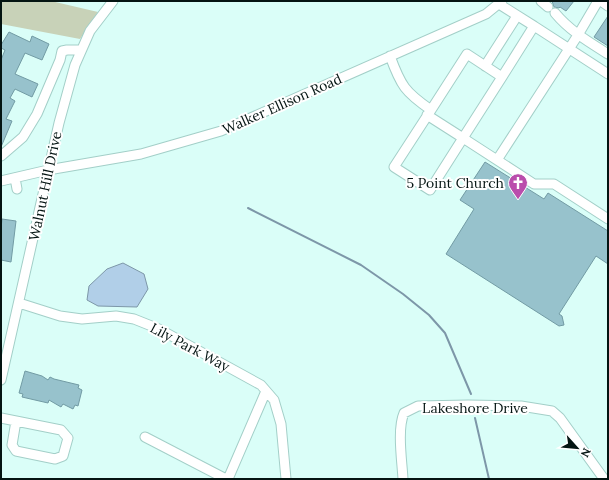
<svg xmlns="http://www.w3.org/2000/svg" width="609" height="480" viewBox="0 0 609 480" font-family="Lora,serif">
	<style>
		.green { fill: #c8d2b8 }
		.water { fill: #b1cfe8; stroke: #7d97a8 }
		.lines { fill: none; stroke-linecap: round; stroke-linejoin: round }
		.stream { stroke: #7d97a8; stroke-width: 2 }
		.building { fill: #97c2cc; stroke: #729ba4 }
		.minor-casing { stroke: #a3cfc8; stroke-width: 11 }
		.minor { stroke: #fff; stroke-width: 9 }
		.labels { text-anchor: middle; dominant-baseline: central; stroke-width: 4; stroke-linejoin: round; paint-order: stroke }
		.street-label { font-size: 14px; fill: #041412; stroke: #fff }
		.poi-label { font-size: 14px; fill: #041412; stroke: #fff; text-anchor: end }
	</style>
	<rect width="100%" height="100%" fill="#dafef8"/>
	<path class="green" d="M1,1H51L98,12L80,39L1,24Z"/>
	<path class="water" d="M123,263L144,274L148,289L137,307L98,306L87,300L89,286L107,269Z"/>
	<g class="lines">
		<path class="stream" d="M248,208L361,265L403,294L429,315L445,333L471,394
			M475,418L489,479"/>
	</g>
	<path class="building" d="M552,1H574L566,11L560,7L559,8L554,7Z
		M608,16V46L594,37Z
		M9,32L30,42L32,36L49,44L42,60L25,53L15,74L38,84L32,97L15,89L10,98L15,101L6,119L12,121L1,147V60L5,50L1,48V45Z
		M485,162L544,199L548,193L608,231V264L596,256L559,314L562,316L564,325L559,326L446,254L474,209L460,200Z
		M2,219L16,221L11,262L1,260V229Z
		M25,371L42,376L48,380L50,377L54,379L79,385L78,388L82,390L78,406L75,405L73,409L63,404L61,407L49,400L48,403L22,397L23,394L19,393Z"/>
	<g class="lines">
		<defs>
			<path id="minor" d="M541,1L548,7
				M601,1L608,6
				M555,13C570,31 589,42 608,54
				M534,26L608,74
				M390,56C401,86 405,92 431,110L467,54L502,77L534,26L499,4
				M485,66L517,16
				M502,77L463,138L534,184H554L608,219
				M427,115L463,138L430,190L394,167L431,110
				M1,156L23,137L37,114L60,60L62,51L67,50H81
				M497,160L578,35L598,1
				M15,178L17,189
				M1,181L48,170L141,154L221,131L486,14L502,1
				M19,303L60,316L82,319L116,316L134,319L159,329L261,385L274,400L281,424L286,479
				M1,380L59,123L75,65L90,31L113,1
				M1,418L61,430L68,438L63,456L55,459L16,451L12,445L16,421
				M145,437L226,479
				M228,479L266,391
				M403,479C402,461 397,429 404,413L418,406L468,405L521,406L552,411L560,418L604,479"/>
		</defs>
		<use href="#minor" class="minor-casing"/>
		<use href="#minor" class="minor"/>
	</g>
	<defs>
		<symbol id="church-pin" viewBox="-11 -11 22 30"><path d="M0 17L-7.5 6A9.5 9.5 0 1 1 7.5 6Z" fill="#ba4dac" stroke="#fff"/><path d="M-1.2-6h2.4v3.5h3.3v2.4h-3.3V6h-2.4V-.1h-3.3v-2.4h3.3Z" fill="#fff"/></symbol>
	</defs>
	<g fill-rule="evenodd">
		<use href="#church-pin" x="507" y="172" width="22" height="30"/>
	</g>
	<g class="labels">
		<g class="street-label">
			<text transform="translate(282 104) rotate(-24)">Walker Ellison Road</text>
			<text transform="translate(45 186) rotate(-78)">Walnut Hill Drive</text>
			<text transform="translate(190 347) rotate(28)">Lily Park Way</text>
			<text x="475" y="408">Lakeshore Drive</text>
		</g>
		<g class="poi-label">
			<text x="504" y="183">5 Point Church</text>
		</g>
	</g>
	<rect width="609" height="480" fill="none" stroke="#041412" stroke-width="4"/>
	<g transform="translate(577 448) rotate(117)" stroke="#ffffff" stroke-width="3" paint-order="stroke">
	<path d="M0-3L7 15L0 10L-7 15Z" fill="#041412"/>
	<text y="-6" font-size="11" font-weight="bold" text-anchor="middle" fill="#041412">N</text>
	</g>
</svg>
